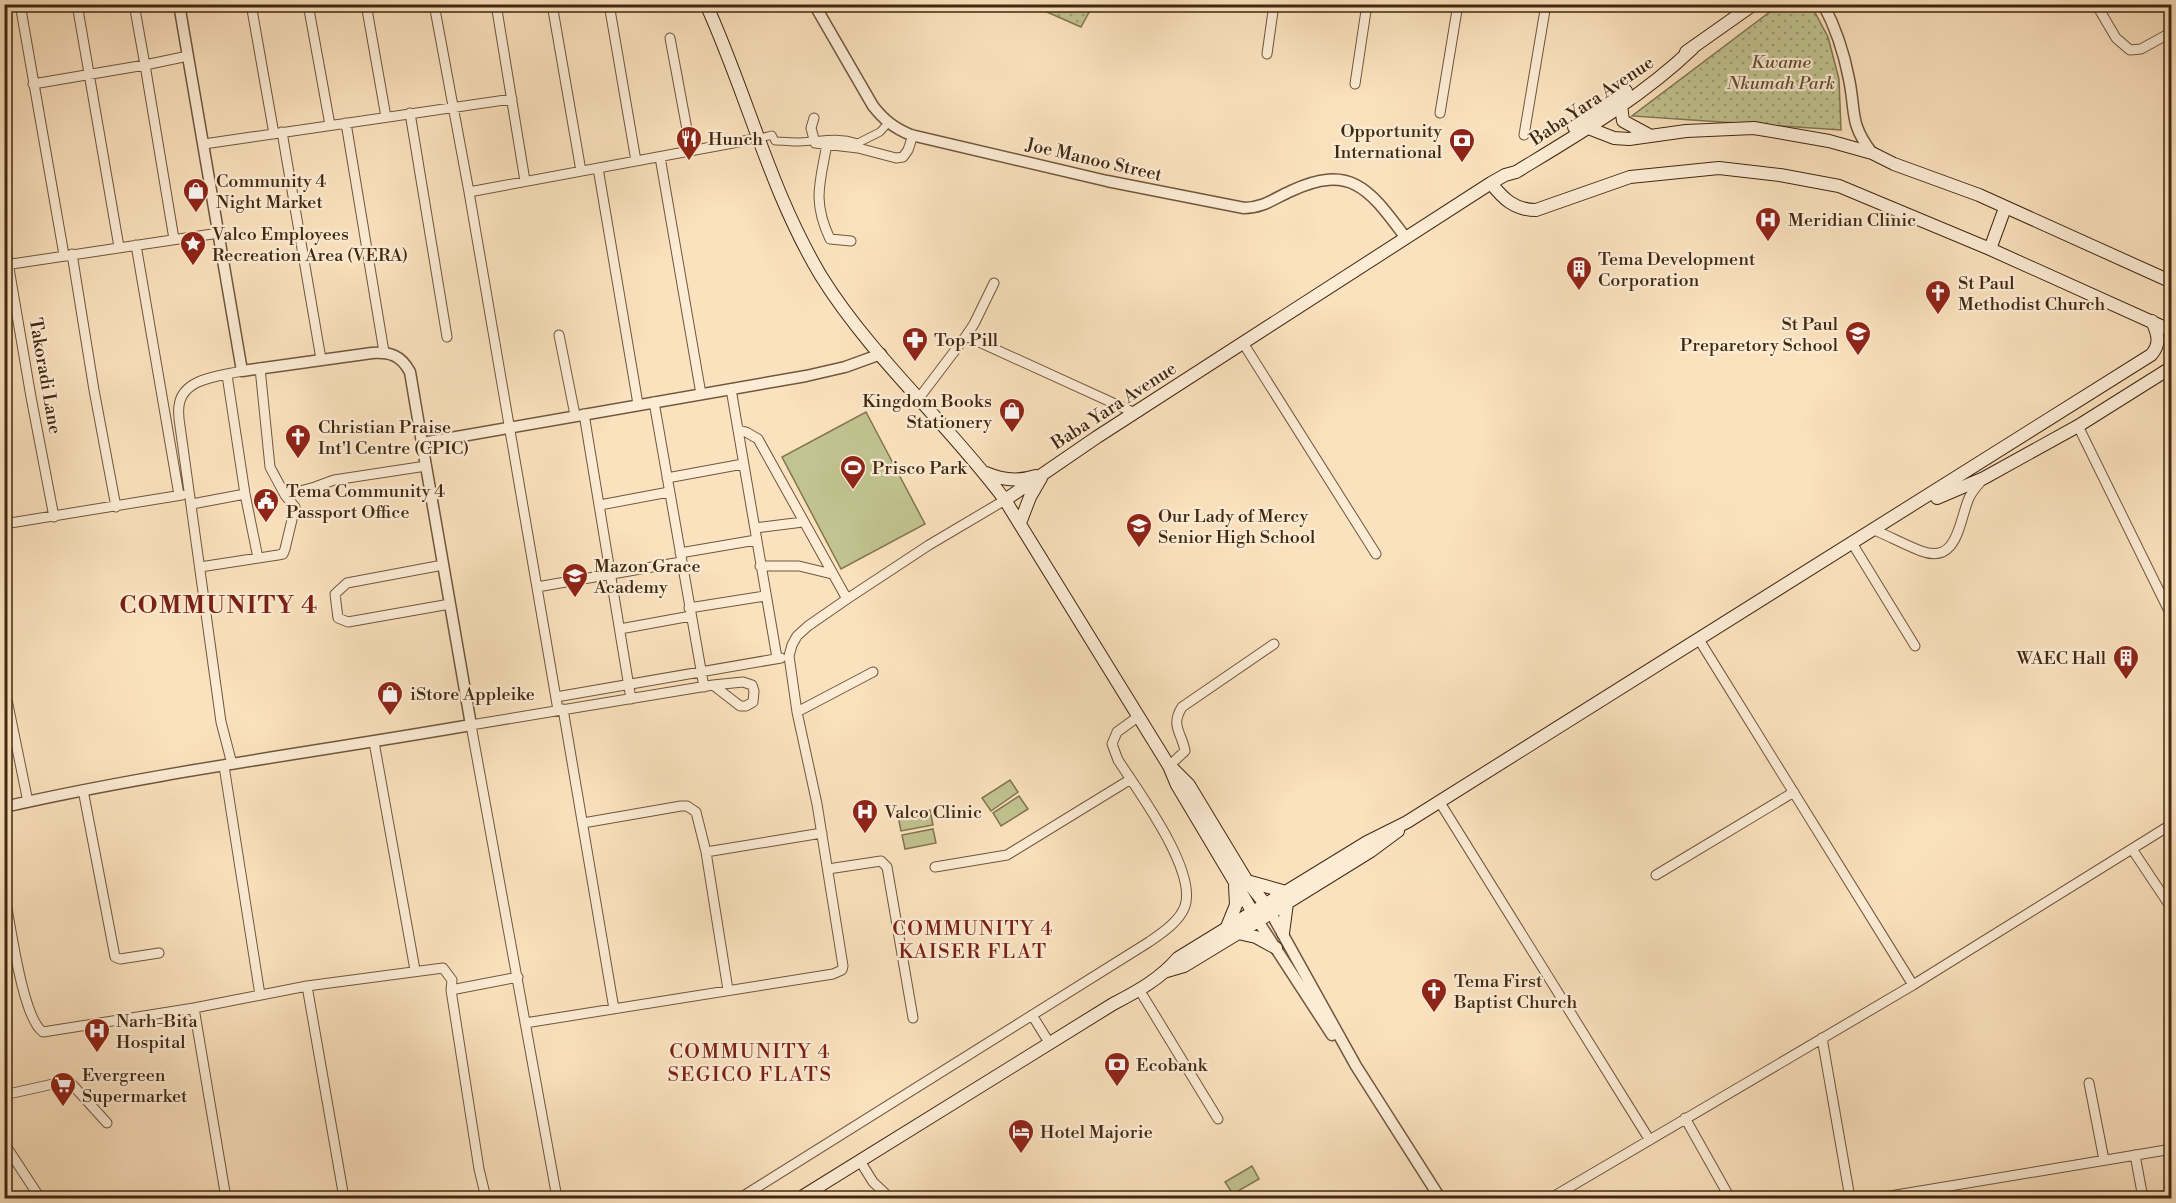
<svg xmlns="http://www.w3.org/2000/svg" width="2176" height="1203" viewBox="0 0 2176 1203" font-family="'Libre Bodoni',serif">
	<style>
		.grass { fill: url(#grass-dots); stroke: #817550; stroke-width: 1.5 }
		.garden { fill: #c1c390; stroke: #817550; stroke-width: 1.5 }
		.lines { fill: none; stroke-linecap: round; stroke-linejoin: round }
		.pedestrian-casing { stroke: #70563c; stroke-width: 9 }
		.minor-casing { stroke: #70563c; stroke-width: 11 }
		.tertiary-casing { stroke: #70563c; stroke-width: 13 }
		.secondary-casing { stroke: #412710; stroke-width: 14 }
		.pedestrian { stroke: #fcecd5; stroke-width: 7 }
		.minor { stroke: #fcecd5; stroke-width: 9 }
		.tertiary { stroke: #fcecd5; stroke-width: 10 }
		.secondary { stroke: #fcecd5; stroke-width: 12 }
		.labels { text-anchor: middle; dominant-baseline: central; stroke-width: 4.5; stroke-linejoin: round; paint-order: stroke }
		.park-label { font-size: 18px; font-style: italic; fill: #614e30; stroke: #fcecd5 }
		.street-label { font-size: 18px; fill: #412710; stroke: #fcecd5 }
		.poi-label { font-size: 18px; fill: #412710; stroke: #fcecd5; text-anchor: start }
		.neighbourhood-label { font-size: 20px; letter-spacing: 1.5px; fill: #7a1f14; stroke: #fcecd5 }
		.district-label { font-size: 24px; font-weight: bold; letter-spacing: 1.5px; fill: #7a1f14; stroke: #fcecd5 }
	</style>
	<defs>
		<pattern id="grass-dots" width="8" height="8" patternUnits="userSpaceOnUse" patternTransform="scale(1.5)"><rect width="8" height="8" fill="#c1c390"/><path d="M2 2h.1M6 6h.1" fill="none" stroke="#9e9e74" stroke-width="1.8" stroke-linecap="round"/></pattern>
	</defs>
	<rect width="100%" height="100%" fill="#fbe2be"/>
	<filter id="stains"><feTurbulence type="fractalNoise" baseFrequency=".00333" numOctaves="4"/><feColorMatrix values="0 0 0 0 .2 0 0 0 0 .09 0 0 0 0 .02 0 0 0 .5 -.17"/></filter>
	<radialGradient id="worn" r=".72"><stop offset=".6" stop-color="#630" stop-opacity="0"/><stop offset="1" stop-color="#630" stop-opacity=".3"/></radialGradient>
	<path class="grass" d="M1031,5H1093L1081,27Z
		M1779,5H1811L1828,37L1839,79L1841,130L1632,116Z"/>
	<path class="garden" d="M866,412L925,524L841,569L782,457Z
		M1010,780L1018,792L991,811L982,798Z
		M1019,796L1028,809L1001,826L993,813Z
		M930,810L933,825L901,831L898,816Z
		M933,829L936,843L905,849L902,835Z
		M1252,1166L1259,1179L1233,1194L1225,1182Z"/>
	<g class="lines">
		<defs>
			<path id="pedestrian" d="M760,138L772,135L775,141C783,141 791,142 799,142C822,141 835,136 858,143L880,132L888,123"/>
			<path id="minor" d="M20,4L64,255
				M77,4L119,247
				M251,4L274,134
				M308,4L330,125
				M366,4L386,117
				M434,4L469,192L558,710
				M496,4L525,181
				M552,4L581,171
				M609,4L636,161
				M2096,4L2116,38L2130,50L2141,49L2172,32
				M670,38L691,151
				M1267,54L1274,4
				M33,84L145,65L134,4
				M1355,84L1367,4
				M410,113L447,337
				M1440,113L1458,4
				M814,118L811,128L815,143L858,148L896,158L903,157L908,150L913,135
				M346,123L384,352
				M282,132L321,359
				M1524,135L1546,4
				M204,144L512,99
				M827,144C820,183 812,201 830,239L851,241
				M660,157L701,394
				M598,168L638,404
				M469,192L760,138
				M4,239L31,397L54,517
				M174,239L145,65L188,56
				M136,245L179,495
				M72,254L94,390L116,507
				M5,265L219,233
				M994,283L974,324L966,336L1135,413
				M559,335L575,415
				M1243,343L1376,554
				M731,389L777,658
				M919,398L966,336
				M654,402L704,687
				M584,414L631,699
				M2078,426L2172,617
				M738,430L746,432L758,439L847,599
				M667,478L743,464
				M245,494L258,558
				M285,495L315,487L334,480L426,466
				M192,504L245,494L227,375
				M600,505L669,492
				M4,524L182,495
				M755,528L803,522
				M1874,530C1889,536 1905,545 1921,551C1958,565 1959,521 1969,498C1972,491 1978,485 1983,479
				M1852,543L1915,646
				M680,553L756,540
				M443,565L347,583L335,594L338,618L348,622L450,604
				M760,566H799L832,574
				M200,567L278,555L283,554L285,549L295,507L285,495L270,467L260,368
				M537,587L681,562
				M689,608L765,596
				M620,629L691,616
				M1698,638L1913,985
				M4,685L28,802
				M556,697L781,658
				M563,709L614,1009
				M797,712L873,672
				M374,742L415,970
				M232,764L221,722L180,426C179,420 178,413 179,406C182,378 220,376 242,371
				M224,766L260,995
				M1169,766L1185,751C1182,733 1170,726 1182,707L1274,644
				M83,790L115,957L120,959L159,953
				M1439,801L1649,1139
				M583,823L681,806H687L696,812L706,852L728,990
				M2132,849L2172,909
				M706,852L822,833
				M935,867L1007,855L1131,779
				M828,869L881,861L887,867L913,1018
				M1656,875L1794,792
				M4,892C10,920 22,1018 43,1032L194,1008L307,986L443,968L452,980L451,990L479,1169L486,1198
				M307,986L344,1198
				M451,990L518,977
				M1140,991L1218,1119
				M194,1008L226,1198
				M1032,1015L1050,1044
				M525,1023L833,974L842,970L843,966L817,804L797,712L789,656L792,645L797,636L808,626L847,599L929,545L1005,500
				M1822,1038L1850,1198
				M2089,1083L2104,1160
				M4,1095L62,1082H70L107,1123
				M1685,1118L1730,1198
				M4,1143L40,1198
				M2135,1155L2143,1198
				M860,1161L873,1182L890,1198
				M557,1198L471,725L713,685L743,682L752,685L754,691L753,702L746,706H740L713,685
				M740,1198L1149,942C1162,933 1180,921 1185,906C1197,870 1138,791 1118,760L1112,744L1117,732L1139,716
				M1551,1198L1913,985L2172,824
				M1878,1198L2172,1149"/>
			<path id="tertiary" d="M179,4L242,371L372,353C390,352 401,355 410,372L422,443
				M814,4L873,106C884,120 894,128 911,135L1107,181L1244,208C1263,208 1275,198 1291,191C1353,162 1371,192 1406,238
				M1823,4C1836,28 1844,53 1849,79C1856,113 1849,123 1872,153
				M4,807C158,772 316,752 471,725L422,443L806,376L845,367L881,354
				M1271,913L1356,1066L1440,1198
				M1258,921L1332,1035"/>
			<path id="secondary" d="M706,4C747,94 770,191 821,276C872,358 948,423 1005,500L1169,766L1177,785L1258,921
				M1686,52L1754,4
				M1621,105L1623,121L1649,135
				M1578,124L1614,138L1629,139L1686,131L1754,128L1829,141L1872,153L1894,164L1979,195L2172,282
				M1574,127L1626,91
				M1491,183C1503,199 1515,210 1536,210L1630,177L1719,168L1780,175L1839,186L1990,249L2172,331
				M1990,249L2005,208
				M986,473C1002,480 1018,482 1036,476
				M1937,498L1984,478L2078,426L2172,367
				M1005,500L1097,437L1491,183L1505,175L1516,172C1577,135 1641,98 1693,48
				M1020,523L1030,497L1041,478
				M1170,766L1189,785L1247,881L1269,909
				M1247,881L1286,892
				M1227,927L1236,905L1235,886
				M1238,933L1256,937L1276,948
				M1283,933L1287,903
				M1167,971L1184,966L1258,921L1371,851L1398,831
				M800,1198L1113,1004C1138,991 1160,979 1178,958L1367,842L1407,822L2151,355C2161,344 2158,334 2152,321"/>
		</defs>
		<use href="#pedestrian" class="pedestrian-casing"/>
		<use href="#minor" class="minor-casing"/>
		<use href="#tertiary" class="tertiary-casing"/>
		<use href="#secondary" class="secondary-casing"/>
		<use href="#pedestrian" class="pedestrian"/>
		<use href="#minor" class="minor"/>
		<use href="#tertiary" class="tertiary"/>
		<use href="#secondary" class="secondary"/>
	</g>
	<defs>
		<symbol id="restaurant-pin" viewBox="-11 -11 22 30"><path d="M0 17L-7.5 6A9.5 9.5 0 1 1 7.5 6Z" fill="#8f2418" stroke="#fcecd5"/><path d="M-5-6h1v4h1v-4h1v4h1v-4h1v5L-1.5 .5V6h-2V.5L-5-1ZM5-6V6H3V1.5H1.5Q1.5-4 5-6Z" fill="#fff"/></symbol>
		<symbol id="bank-pin" viewBox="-11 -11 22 30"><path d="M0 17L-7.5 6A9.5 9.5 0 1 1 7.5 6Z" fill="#8f2418" stroke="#fcecd5"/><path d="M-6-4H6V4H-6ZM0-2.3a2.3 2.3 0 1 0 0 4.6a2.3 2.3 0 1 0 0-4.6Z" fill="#fff"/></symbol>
		<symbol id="shop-pin" viewBox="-11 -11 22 30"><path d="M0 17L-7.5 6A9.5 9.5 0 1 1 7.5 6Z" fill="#8f2418" stroke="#fcecd5"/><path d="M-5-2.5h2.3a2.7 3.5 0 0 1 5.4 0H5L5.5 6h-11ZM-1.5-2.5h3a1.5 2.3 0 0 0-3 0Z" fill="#fff"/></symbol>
		<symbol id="hospital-pin" viewBox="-11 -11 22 30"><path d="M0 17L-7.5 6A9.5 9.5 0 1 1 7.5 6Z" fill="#8f2418" stroke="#fcecd5"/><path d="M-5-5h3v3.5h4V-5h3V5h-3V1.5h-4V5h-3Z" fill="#fff"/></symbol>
		<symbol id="sight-pin" viewBox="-11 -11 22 30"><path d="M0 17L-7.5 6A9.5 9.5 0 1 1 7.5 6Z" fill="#8f2418" stroke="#fcecd5"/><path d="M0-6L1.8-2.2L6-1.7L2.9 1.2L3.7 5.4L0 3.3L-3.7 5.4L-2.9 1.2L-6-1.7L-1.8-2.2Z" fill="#fff"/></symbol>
		<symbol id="building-pin" viewBox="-11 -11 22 30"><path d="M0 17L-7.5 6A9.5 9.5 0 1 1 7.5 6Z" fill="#8f2418" stroke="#fcecd5"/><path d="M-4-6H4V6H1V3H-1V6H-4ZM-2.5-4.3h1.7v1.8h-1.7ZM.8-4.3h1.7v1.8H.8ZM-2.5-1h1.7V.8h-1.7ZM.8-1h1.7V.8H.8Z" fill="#fff"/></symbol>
		<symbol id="church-pin" viewBox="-11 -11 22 30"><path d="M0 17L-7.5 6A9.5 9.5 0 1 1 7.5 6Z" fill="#8f2418" stroke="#fcecd5"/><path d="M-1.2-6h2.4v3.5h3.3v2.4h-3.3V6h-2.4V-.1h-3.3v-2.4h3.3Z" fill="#fff"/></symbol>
		<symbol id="school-pin" viewBox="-11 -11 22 30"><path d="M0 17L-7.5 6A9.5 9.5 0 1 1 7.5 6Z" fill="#8f2418" stroke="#fcecd5"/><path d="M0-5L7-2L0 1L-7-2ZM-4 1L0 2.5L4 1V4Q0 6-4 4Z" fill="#fff"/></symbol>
		<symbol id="pharmacy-pin" viewBox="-11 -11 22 30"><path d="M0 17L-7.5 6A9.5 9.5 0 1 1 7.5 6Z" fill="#8f2418" stroke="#fcecd5"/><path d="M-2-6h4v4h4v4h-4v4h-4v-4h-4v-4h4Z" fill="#fff"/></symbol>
		<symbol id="stadium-pin" viewBox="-11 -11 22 30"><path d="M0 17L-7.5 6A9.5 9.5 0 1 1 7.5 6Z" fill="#8f2418" stroke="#fcecd5"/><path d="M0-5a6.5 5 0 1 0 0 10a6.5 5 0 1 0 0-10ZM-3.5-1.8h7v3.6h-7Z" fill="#fff"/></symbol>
		<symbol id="civic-pin" viewBox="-11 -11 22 30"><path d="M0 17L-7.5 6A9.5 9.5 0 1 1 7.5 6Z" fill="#8f2418" stroke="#fcecd5"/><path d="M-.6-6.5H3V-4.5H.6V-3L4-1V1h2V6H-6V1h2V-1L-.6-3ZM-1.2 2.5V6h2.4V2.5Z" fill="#fff"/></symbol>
		<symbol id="supermarket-pin" viewBox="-11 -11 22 30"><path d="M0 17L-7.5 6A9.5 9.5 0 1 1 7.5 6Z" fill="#8f2418" stroke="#fcecd5"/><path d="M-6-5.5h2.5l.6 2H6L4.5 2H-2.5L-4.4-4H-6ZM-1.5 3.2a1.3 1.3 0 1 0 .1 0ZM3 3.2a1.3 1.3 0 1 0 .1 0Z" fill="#fff"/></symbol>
		<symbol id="hotel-pin" viewBox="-11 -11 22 30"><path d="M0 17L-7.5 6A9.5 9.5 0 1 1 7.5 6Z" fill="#8f2418" stroke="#fcecd5"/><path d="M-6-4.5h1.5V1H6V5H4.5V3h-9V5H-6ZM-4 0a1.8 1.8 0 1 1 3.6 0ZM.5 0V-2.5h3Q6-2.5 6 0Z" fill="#fff"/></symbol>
	</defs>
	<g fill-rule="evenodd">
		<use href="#restaurant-pin" x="674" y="124" width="30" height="40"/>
		<use href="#bank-pin" x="1447" y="126" width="30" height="40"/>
		<use href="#shop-pin" x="181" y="176" width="30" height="40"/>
		<use href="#hospital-pin" x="1753" y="205" width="30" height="40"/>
		<use href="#sight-pin" x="178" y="229" width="30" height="40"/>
		<use href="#building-pin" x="1564" y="254" width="30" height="40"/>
		<use href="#church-pin" x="1923" y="278" width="30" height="40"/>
		<use href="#school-pin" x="1843" y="319" width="30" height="40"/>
		<use href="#pharmacy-pin" x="900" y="325" width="30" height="40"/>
		<use href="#shop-pin" x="997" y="396" width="30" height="40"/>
		<use href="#church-pin" x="283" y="422" width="30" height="40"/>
		<use href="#stadium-pin" x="838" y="453" width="30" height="40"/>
		<use href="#civic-pin" x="251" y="486" width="30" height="40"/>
		<use href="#school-pin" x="1124" y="511" width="30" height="40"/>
		<use href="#school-pin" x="560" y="561" width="30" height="40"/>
		<use href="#building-pin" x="2111" y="643" width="30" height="40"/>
		<use href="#shop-pin" x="375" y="679" width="30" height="40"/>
		<use href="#hospital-pin" x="850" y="797" width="30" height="40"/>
		<use href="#church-pin" x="1419" y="976" width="30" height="40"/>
		<use href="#hospital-pin" x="82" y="1016" width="30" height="40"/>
		<use href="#bank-pin" x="1102" y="1050" width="30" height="40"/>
		<use href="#supermarket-pin" x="48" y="1070" width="30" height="40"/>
		<use href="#hotel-pin" x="1006" y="1117" width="30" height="40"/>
	</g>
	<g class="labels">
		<g class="park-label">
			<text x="1781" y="62">Kwame<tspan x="1781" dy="21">Nkumah Park</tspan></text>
		</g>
		<g class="street-label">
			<text transform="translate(1592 101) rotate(-34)">Baba Yara Avenue</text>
			<text transform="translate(1094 160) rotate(13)">Joe Manoo Street</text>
			<text transform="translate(45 376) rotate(80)">Takoradi Lane</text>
			<text transform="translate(1114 406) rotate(-33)">Baba Yara Avenue</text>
		</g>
		<g class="poi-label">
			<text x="1442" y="131" text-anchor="end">Opportunity<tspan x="1442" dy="21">International</tspan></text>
			<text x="708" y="139">Hunch</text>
			<text x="216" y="181">Community 4<tspan x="216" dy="21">Night Market</tspan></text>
			<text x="1788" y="220">Meridian Clinic</text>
			<text x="212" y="234">Valco Employees<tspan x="212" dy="21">Recreation Area (VERA)</tspan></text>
			<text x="1598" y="259">Tema Development<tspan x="1598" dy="21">Corporation</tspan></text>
			<text x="1958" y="283">St Paul<tspan x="1958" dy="21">Methodist Church</tspan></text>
			<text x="1838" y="324" text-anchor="end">St Paul<tspan x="1838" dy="21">Preparetory School</tspan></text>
			<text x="934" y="340">Top Pill</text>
			<text x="992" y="401" text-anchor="end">Kingdom Books<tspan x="992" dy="21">Stationery</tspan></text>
			<text x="318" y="427">Christian Praise<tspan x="318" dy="21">Int'l Centre (CPIC)</tspan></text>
			<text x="872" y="468">Prisco Park</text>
			<text x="286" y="491">Tema Community 4<tspan x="286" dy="21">Passport Office</tspan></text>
			<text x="1158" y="516">Our Lady of Mercy<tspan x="1158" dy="21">Senior High School</tspan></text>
			<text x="594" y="566">Mazon Grace<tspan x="594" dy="21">Academy</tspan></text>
			<text x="2106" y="658" text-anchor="end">WAEC Hall</text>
			<text x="410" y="694">iStore Appleike</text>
			<text x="884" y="812">Valco Clinic</text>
			<text x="1454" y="981">Tema First<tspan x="1454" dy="21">Baptist Church</tspan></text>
			<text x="116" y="1021">Narh-Bita<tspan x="116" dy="21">Hospital</tspan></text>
			<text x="1136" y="1065">Ecobank</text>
			<text x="82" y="1075">Evergreen<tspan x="82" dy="21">Supermarket</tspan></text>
			<text x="1040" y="1132">Hotel Majorie</text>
		</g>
		<g class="neighbourhood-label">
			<text x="973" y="929">COMMUNITY 4<tspan x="973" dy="23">KAISER FLAT</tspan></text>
			<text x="750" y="1052">COMMUNITY 4<tspan x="750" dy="23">SEGICO FLATS</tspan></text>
		</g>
		<g class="district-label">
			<text x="219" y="606">COMMUNITY 4</text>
		</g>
	</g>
	<rect width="2176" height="1203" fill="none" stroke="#fbe2be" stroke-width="24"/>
	<rect x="6" y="6" width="2164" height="1191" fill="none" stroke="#412710" stroke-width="3"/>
	<rect x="12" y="12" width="2152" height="1179" fill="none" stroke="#412710" stroke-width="1.5"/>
	<rect width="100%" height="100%" filter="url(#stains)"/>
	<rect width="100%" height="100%" fill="url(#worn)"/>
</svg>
